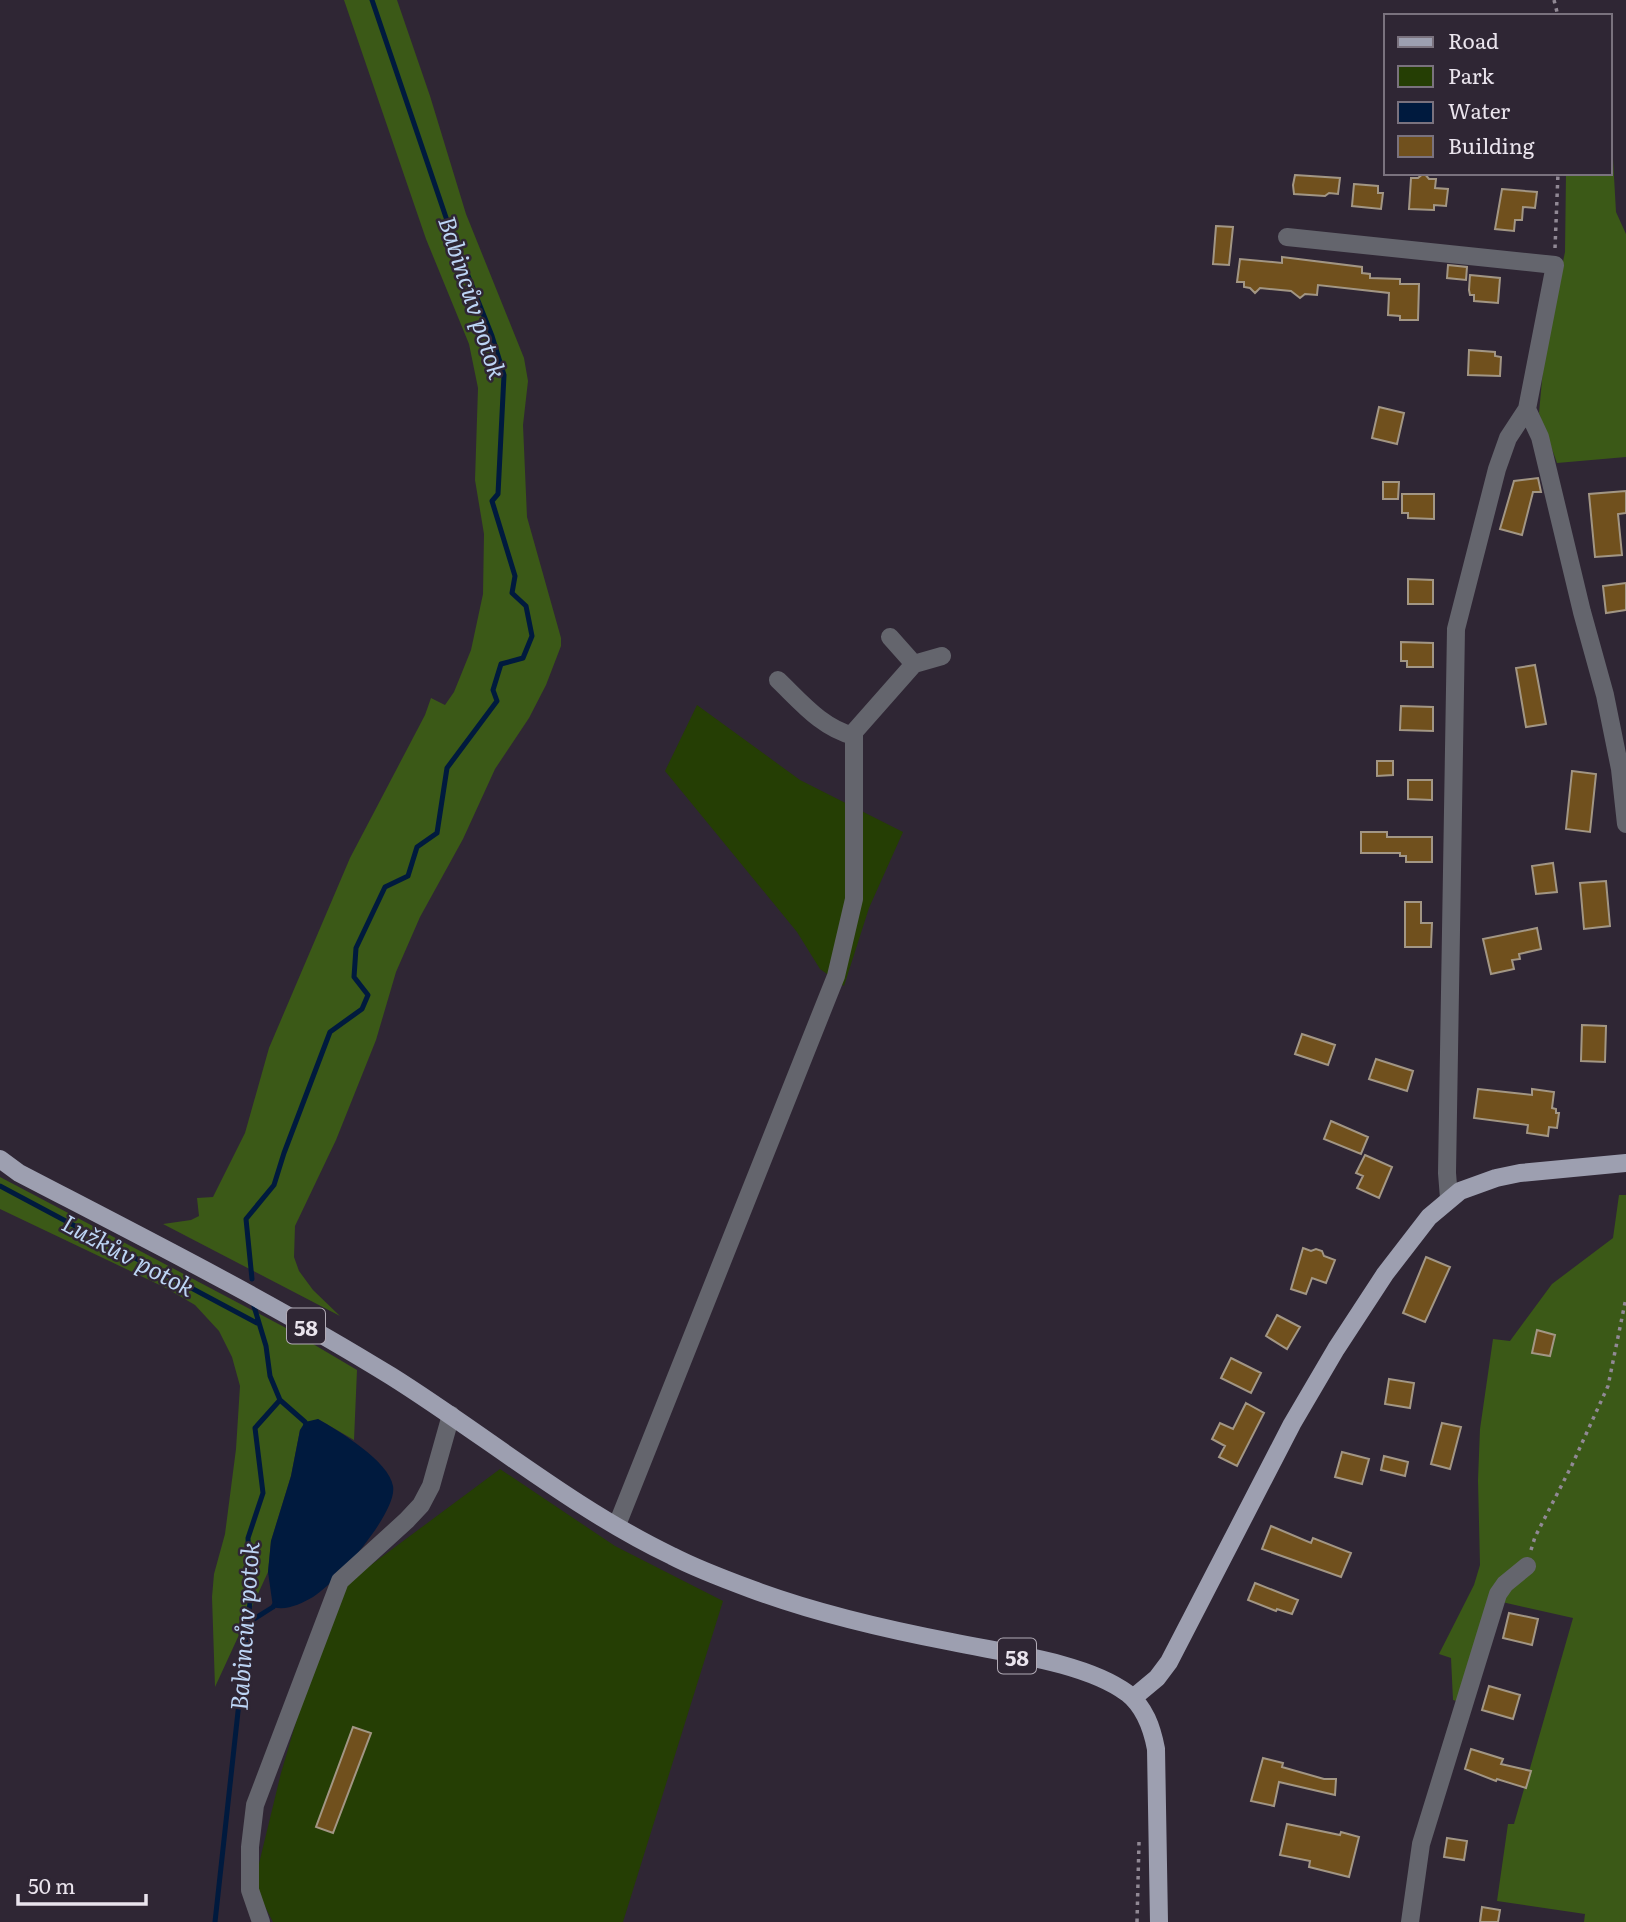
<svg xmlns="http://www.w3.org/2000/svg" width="1626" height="1922" viewBox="0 0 1626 1922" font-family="Literata,serif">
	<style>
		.green { fill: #253e04 }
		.forest { fill: #3b5917 }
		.water { fill: #001a3e }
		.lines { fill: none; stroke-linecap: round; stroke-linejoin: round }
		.stream { stroke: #001a3e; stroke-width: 5 }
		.building { fill: #70501d; stroke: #a29684; stroke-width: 2 }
		.path { stroke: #918995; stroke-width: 3.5; stroke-dasharray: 3.5 5; stroke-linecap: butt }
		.minor { stroke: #64656d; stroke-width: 18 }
		.major { stroke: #9d9fb0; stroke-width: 18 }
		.labels { text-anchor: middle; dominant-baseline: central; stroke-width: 5; stroke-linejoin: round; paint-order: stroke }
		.shield { fill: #2f2634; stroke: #b2abb6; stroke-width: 2 }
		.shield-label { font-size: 21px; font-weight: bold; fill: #eae4ed }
		.water-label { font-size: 24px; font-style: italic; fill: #bcd4f4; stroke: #2f2634 }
	</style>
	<rect width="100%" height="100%" fill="#2f2634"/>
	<path class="green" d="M697,705L800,780L903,832L869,908L844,986L820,969L797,932L665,771Z
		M500,1469L615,1546L723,1601L623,1922H273L258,1893L255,1880L281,1773L304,1695L344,1585Z"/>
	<path class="forest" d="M344,0H397L430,96L466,214L524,358L528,381L523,425L527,517L561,638V646L546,685L529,718L495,769L463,839L420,917L396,972L376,1040L336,1140L295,1226L294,1257L299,1271L313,1290L340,1316L163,1224L191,1220L199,1216L197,1198L213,1197L245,1133L269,1048L350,858L425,715L431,698L445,705L454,692L471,650L483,594L484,534L475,480L478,388L469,344L426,239Z
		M1612,141L1616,212L1626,234V457L1557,463L1539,413L1545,347L1565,252L1566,173H1610V142Z
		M0,1177L286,1328L357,1370L354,1440L318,1419L300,1430L291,1476L271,1541L268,1572L215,1687L212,1597L214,1574L225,1534L236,1449L240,1386L232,1357L219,1331L195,1305L166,1288L0,1209Z
		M1619,1195H1626V1922H1584L1585,1914L1497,1901L1508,1824H1514L1573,1618L1502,1602L1470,1705L1453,1700L1451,1658L1439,1654L1474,1585L1480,1565L1478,1480L1480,1429L1493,1339L1510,1341L1552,1284L1613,1238Z"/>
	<path class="water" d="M318,1419C339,1431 389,1461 393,1486C398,1512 335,1584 313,1597C301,1604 286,1611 273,1607L268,1572L271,1541L291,1476L300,1430L305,1422Z"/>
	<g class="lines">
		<path class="stream" d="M0,1186L257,1323
			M252,1279L246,1219L274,1185L284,1153L330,1032L362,1009L368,995L354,977L356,948L385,887L408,876L417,847L437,833L447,768L497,701L493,690L501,664L523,658L532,636L526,606L512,593L515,576L492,501L498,494L504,375L492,336L453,238L372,0
			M280,1400L305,1422L307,1427
			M246,1624L273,1607L275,1604
			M215,1922L250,1602L248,1538L263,1493L255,1428L280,1400L270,1376L266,1346L253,1303"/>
	</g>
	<path class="building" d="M1424,173L1429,179H1436L1435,188L1448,189L1446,206L1434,205V210L1409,209L1411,178H1418Z
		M1295,175L1340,178L1338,194L1329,193L1325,196L1294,194L1293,185Z
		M1354,184L1378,186V193H1383L1381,209L1352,206Z
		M1502,189L1537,192L1535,208L1523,207L1522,220H1515L1514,231L1495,229Z
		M1216,226L1233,227L1229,265L1213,264Z
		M1282,257L1362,267V273L1370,274V278L1400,279V284H1419L1418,320H1400V316L1388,315L1389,293L1318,285L1317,295L1305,294L1300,298L1291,291L1260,288L1255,293L1250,288L1244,287V282H1237L1240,259L1282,263Z
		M1448,265L1467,267L1466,280L1447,278Z
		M1470,275L1500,278L1498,303L1474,301V295H1470L1469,290Z
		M1469,350L1495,352V356L1501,357L1500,376L1468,375Z
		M1379,407L1404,413L1397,444L1372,438Z
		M1538,478L1541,492H1533L1522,535L1500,529L1514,481Z
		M1383,482H1399L1398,499H1383Z
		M1626,491V513L1618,514L1622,555L1595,557L1589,494Z
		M1402,494H1434V519L1408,518V513H1402Z
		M1408,579L1433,580V604H1408Z
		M1626,583V610L1606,613L1603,586Z
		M1401,642L1433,643V667H1407V661H1401Z
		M1535,665L1546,724L1526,727L1516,668Z
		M1401,706L1433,707V731L1400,730Z
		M1377,761H1393V775L1377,776Z
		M1572,771L1596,774L1590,832L1566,829Z
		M1408,780H1432V800L1408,799Z
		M1361,832H1387V837H1432V862H1406V856H1400V853H1361Z
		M1553,863L1557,892L1536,894L1532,866Z
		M1606,881L1610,926L1584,929L1580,883Z
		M1405,902H1421V923H1432L1431,947H1405Z
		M1537,928L1541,949L1519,954L1520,959L1512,960L1514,969L1491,974L1483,939Z
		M1582,1025L1606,1026L1605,1062L1581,1061Z
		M1302,1034L1335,1045L1328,1065L1295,1054Z
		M1376,1059L1413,1071L1407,1091L1369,1079Z
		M1478,1089L1532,1095V1089L1554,1092L1552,1108L1556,1109V1113H1559L1557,1128L1549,1127L1548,1136L1527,1133L1528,1125L1474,1118Z
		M1331,1121L1368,1137L1361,1154L1324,1139Z
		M1365,1155L1392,1167L1379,1198L1357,1188L1363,1176L1356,1173Z
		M1303,1248L1311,1251L1316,1249L1322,1251L1324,1256L1335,1260L1326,1283L1312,1278L1306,1294L1291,1289Z
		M1426,1257L1450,1267L1425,1322L1403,1313Z
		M1277,1315L1300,1327L1287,1349L1266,1336Z
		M1537,1330L1555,1335L1550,1356L1532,1353Z
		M1231,1358L1261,1373L1251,1393L1221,1378Z
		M1389,1379L1414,1383L1410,1408L1385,1404Z
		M1246,1403L1264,1413L1237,1466L1219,1457L1225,1446L1212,1439L1220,1423L1233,1429Z
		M1442,1423L1461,1427L1450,1469L1431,1464Z
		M1342,1452L1369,1459L1362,1484L1335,1477Z
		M1384,1456L1408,1462L1405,1476L1381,1470Z
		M1271,1526L1311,1543L1313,1538L1351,1553L1341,1577L1262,1549Z
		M1255,1583L1298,1600L1292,1614L1277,1609L1276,1611L1248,1600Z
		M1509,1613L1538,1619L1532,1645L1503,1638Z
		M1489,1686L1520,1695L1513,1719L1482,1710Z
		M353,1727L371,1733L333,1833L316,1827Z
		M1471,1749L1503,1759L1501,1764L1531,1771L1526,1788L1497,1779L1496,1781L1465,1769Z
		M1263,1758L1283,1763L1282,1767L1324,1779H1336L1335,1795L1279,1782L1274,1806L1251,1801Z
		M1287,1824L1340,1835L1341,1832L1359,1837L1349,1877L1309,1867L1310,1861L1280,1855Z
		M1447,1838L1467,1841L1464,1860L1444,1857Z
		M1482,1907L1500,1910L1498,1922H1480Z"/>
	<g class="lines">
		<path class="path" d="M1554,0L1558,16
			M1555,248L1558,173
			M1531,1550L1535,1537L1572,1465L1608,1386L1626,1298
			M1137,1922L1139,1842"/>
		<path class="minor" d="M1287,237L1555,265L1527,409L1508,438L1497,469L1456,629L1447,1173L1449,1198
			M1527,409L1540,437L1582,612L1605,695L1620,769L1626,824
			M890,637L914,664
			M778,680C801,702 822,728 854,736
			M617,1525L836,976L854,899V732L914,664L942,656
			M261,1922L250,1890V1847L255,1805L340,1581L407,1520L421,1505L431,1486L451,1415
			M1410,1922L1421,1844L1498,1594L1505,1584L1527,1566"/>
		<path class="major" d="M0,1159L19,1173C144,1238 271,1302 391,1376C485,1435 572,1508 672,1556C697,1569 724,1579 751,1589C815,1613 884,1629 952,1642C1004,1653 1085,1662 1127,1693C1145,1707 1152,1728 1156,1749L1159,1922
			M1133,1698L1157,1678L1169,1662L1292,1424L1336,1349L1385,1274L1429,1217L1460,1191L1496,1178L1520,1173L1626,1163"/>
	</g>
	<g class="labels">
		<g class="shield">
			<rect x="287" y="1308.5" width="38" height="35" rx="5"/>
			<rect x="998" y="1638.5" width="38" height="35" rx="5"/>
		</g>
		<g class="shield-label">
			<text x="306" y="1326">58</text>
			<text x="1017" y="1656">58</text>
		</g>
		<g class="water-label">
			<text transform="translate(474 297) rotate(72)">Babincův potok</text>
			<text transform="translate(129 1254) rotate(28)">Lužkův potok</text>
			<text transform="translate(243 1626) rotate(-86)">Babincův potok</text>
		</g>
	</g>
	<rect x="1384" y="14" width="228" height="161" fill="#2f2634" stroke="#7a727e" stroke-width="2"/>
	<rect x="1398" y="37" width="35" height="10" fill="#9d9fb0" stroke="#7a727e" stroke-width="2"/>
	<text x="1448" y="49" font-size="21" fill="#eae4ed">Road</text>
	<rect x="1398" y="66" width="35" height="21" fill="#253e04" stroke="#7a727e" stroke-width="2"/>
	<text x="1448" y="84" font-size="21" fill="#eae4ed">Park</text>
	<rect x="1398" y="102" width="35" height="21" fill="#001a3e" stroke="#7a727e" stroke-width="2"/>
	<text x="1448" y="119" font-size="21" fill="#eae4ed">Water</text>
	<rect x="1398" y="136" width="35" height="21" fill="#70501d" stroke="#7a727e" stroke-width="2"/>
	<text x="1448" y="154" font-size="21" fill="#eae4ed">Building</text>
	<path d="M18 1894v10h128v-10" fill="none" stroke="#eae4ed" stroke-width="3.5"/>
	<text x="28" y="1894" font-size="21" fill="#eae4ed" stroke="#2f2634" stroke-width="5" paint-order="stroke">50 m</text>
</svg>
